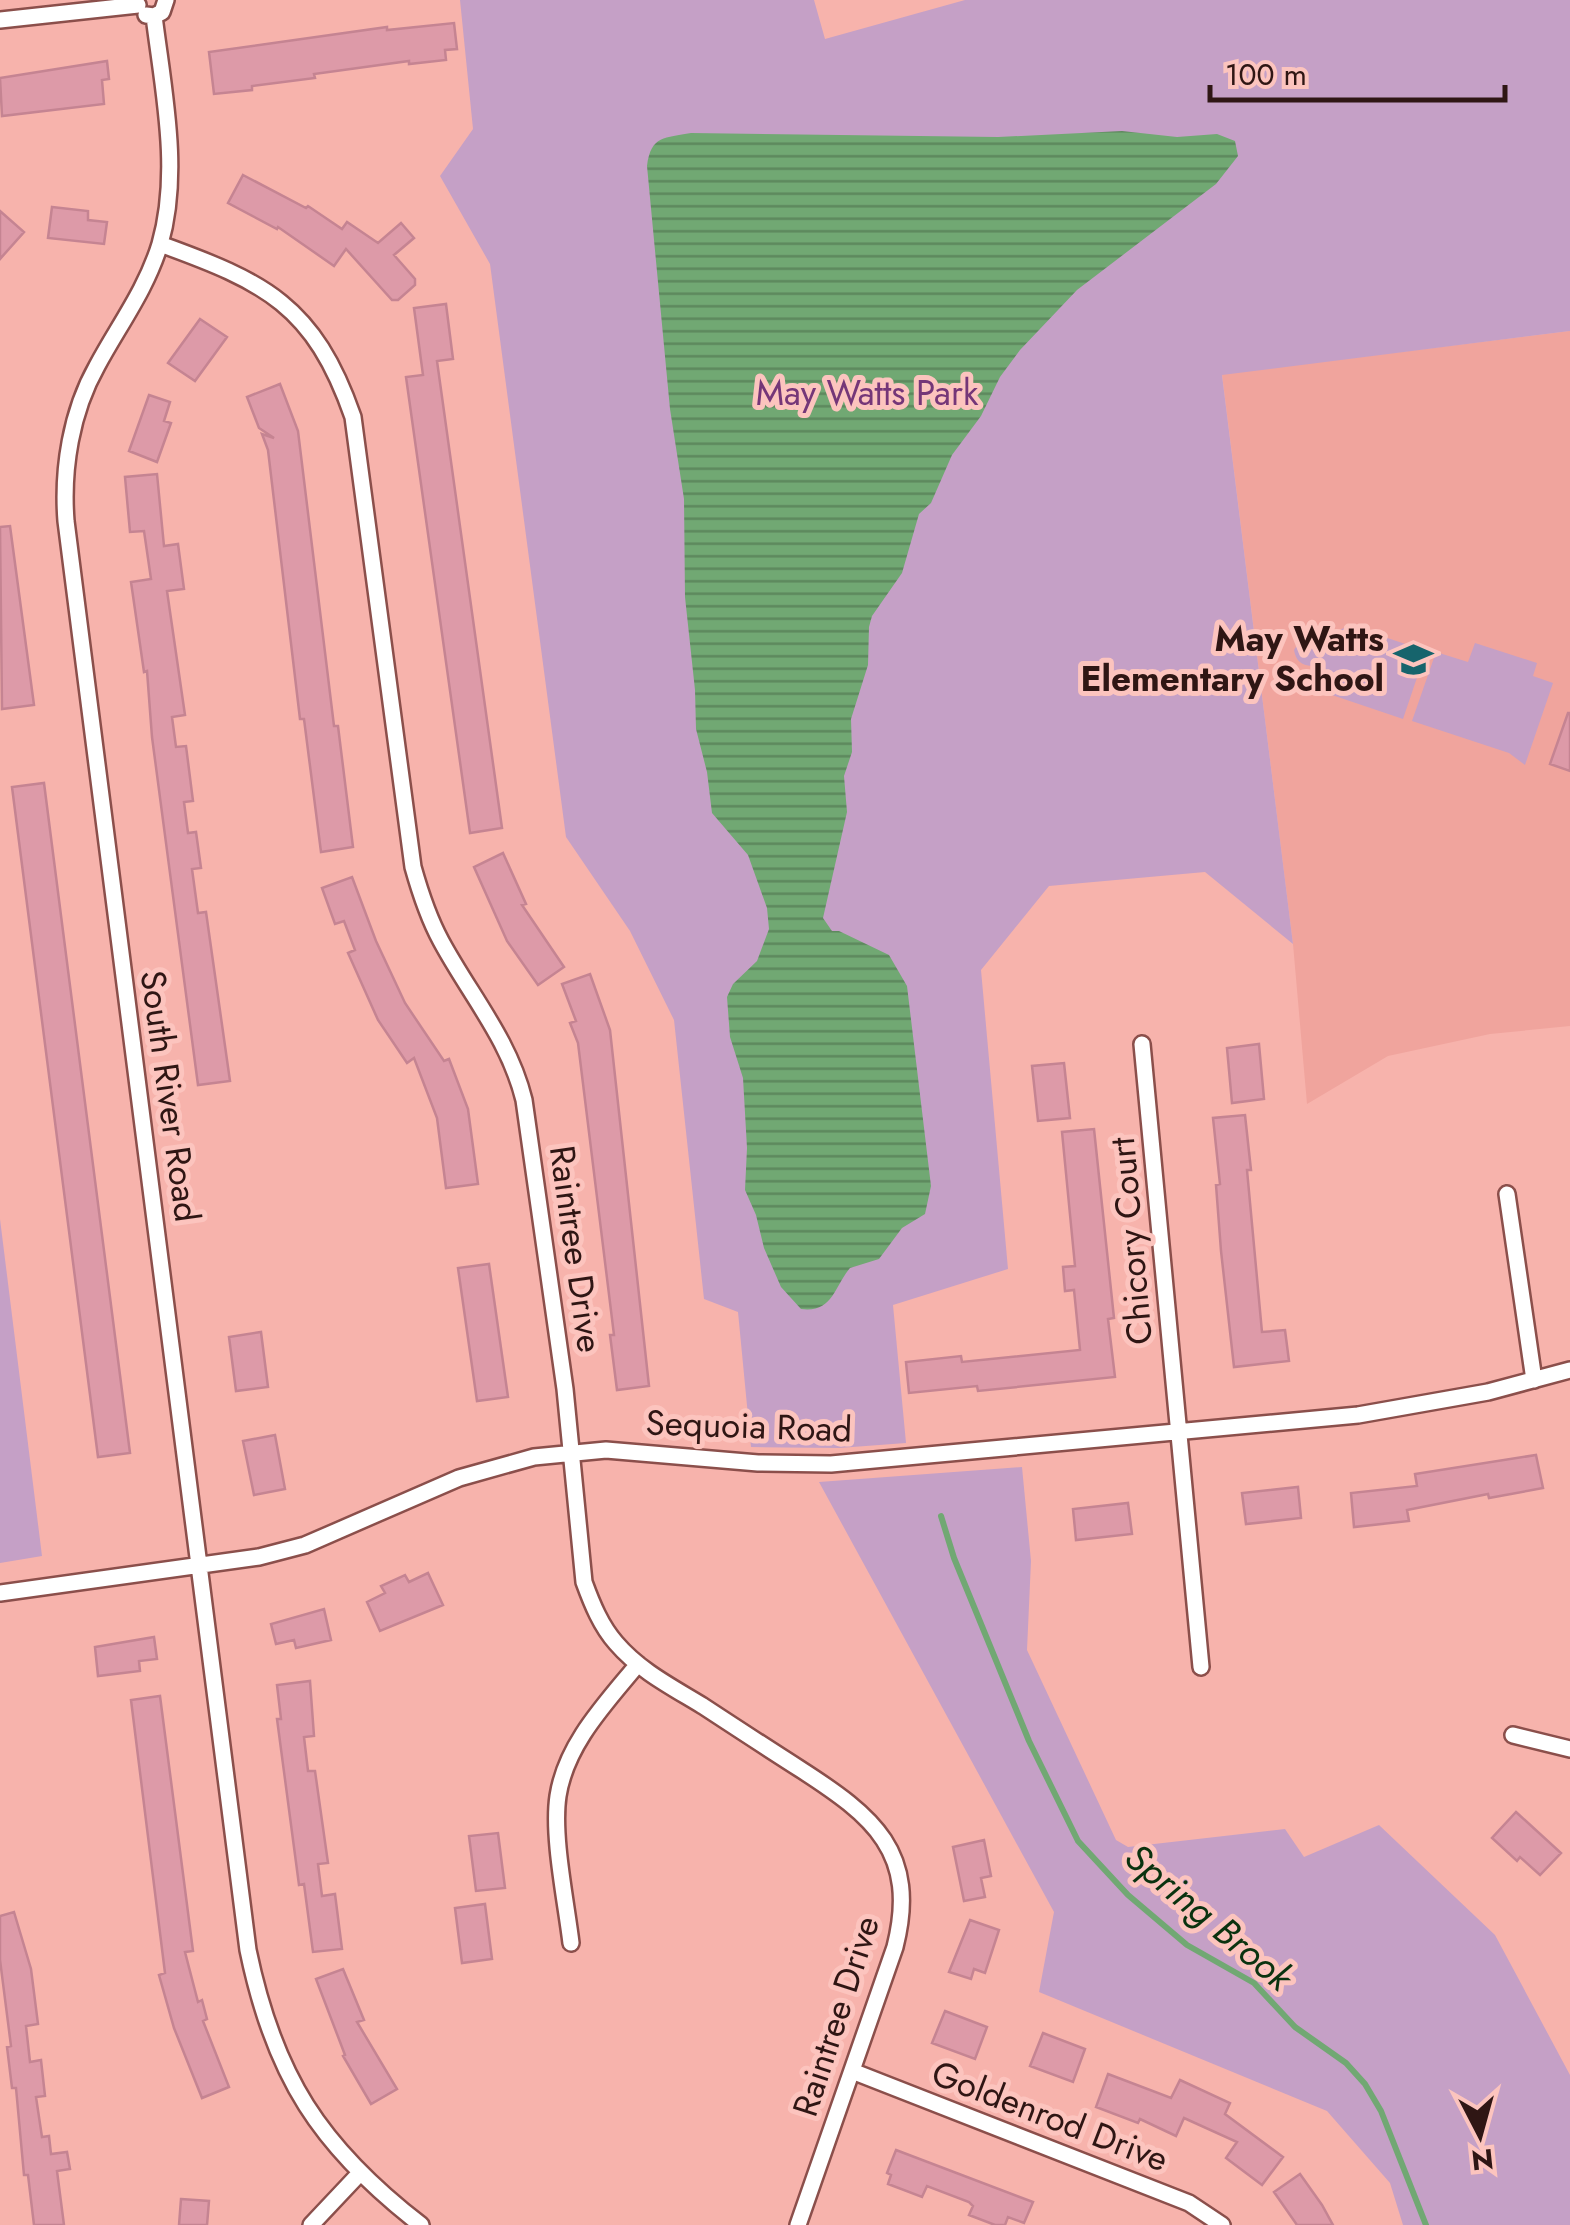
<svg xmlns="http://www.w3.org/2000/svg" width="1570" height="2225" font-family="Jost,sans-serif">
  <style>
    .built { fill: #f0a49d }
    .green { fill: #c5a0c6 }
    .water { fill: url(#water-rules) }
    .lines { fill: none; stroke-linecap: round; stroke-linejoin: round }
    .stream { stroke: #71a873; stroke-width: 6 }
    .building { fill: #dd9aa8; stroke: #c58492; stroke-width: 2.5 }
    .street-casing { stroke: #8b4f4b; stroke-width: 20 }
    .street { stroke: #fff; stroke-width: 15 }
    .labels { text-anchor: middle; stroke-width: 10; stroke-linejoin: round; paint-order: stroke }
    .park-label { font-size: 35px; fill: #753678; stroke: #fcc4be }
    .poi-label { font-size: 35px; font-weight: bold; fill: #2f1614; stroke: #fcc4be; text-anchor: end }
    .street-label { font-size: 35px; fill: #2f1614; stroke: #fcc4be }
    .water-label { font-size: 38px; font-style: italic; fill: #0a320f; stroke: #fcc4be }
  </style>
  <defs>
    <pattern id="water-rules" width="6" height="5" patternUnits="userSpaceOnUse" patternTransform="scale(2.5)"><rect width="6" height="5" fill="#71a873"/><path d="M0 2.5h6" fill="none" stroke="#5d885d"/></pattern>
  </defs>
  <rect width="100%" height="100%" fill="#f7b3ac"/>
  <path class="built" d="M1570,331V1026L1490,1034L1388,1056L1307,1104L1293,944L1222,374Z"/>
  <path class="green" d="M460,0H814L825,39L965,0H1570V331L1222,375L1293,944L1205,872L1049,886L981,970L1008,1269L893,1305L906,1443L839,1448L751,1447L738,1312L704,1299L674,1020L630,931L566,837L490,264L440,176L473,129Z
    M1349,625L1426,651L1403,719L1326,693L1312,666C1301,665 1296,661 1294,650L1302,637L1309,635L1322,640Z
    M1475,643L1537,663L1533,676L1553,683L1525,765L1509,753L1412,721L1436,652L1468,662Z
    M0,1219L42,1556L0,1563Z
    M1022,1467L1031,1561L1027,1650L1116,1840L1128,1847L1285,1829L1304,1857L1379,1825L1495,1935L1570,2075V2225H1403L1390,2183L1327,2111L1039,1992L1054,1912L819,1482Z"/>
  <path class="water" d="M1122,131L1177,137L1217,134L1235,141L1238,156L1216,184L1077,290L1020,350L1000,377L981,416L952,455L931,503L919,514L902,573L872,616L869,627L868,665L851,719L852,752L844,776L847,812L823,918L832,931H839L889,955L907,986L931,1186L925,1214L902,1228L879,1259L850,1268C834,1287 833,1313 801,1309L781,1287L764,1248L756,1215L745,1190L747,1148L743,1078L730,1037L727,997L733,984L757,961L769,929L767,908L748,855L712,813L707,772L696,729L695,690L685,597L684,499L670,409L647,166C651,135 665,138 691,133L998,137Z"/>
  <g class="lines">
    <path class="stream" d="M941,1516L954,1558L1029,1741L1078,1841L1128,1895L1187,1945L1254,1983L1295,2027L1346,2063L1365,2084L1381,2111L1426,2225"/>
  </g>
  <path class="building" d="M454,23L457,49L445,50L446,60L409,64V61L314,74L315,78L252,86V90L214,94L209,52L387,27V30Z
    M107,61L109,79L102,80L104,104L2,116L0,78Z
    M243,175L306,208L308,206L342,229L347,222L378,243L401,223L414,238L394,255L415,279V285L398,300H392L346,249L334,266L278,227L277,229L228,203Z
    M52,207L88,211V220L107,222L104,244L48,238Z
    M0,211L24,232L0,259Z
    M446,304L453,359L437,361L502,828L470,833L406,377L423,375L414,308Z
    M200,319L227,337L195,381L168,363Z
    M280,384L298,431L334,726H338L353,847L321,852L304,719H300L268,450L262,434L274,438L259,428L247,397Z
    M149,395L170,402L164,421L171,423L157,462L129,451Z
    M157,474L164,546L178,544L184,589L167,591L185,715L172,717L176,747L186,746L193,801L184,802L188,833L196,832L201,868L192,869L198,913L206,912L230,1081L198,1085L152,737L147,671L144,672L131,582L151,579L144,531L130,532L125,477Z
    M10,526L34,705L2,709L0,527Z
    M1568,713H1570V771L1550,764Z
    M44,783L130,1453L98,1457L12,787Z
    M503,853L526,904L522,905L564,967L538,985L507,941L474,867Z
    M352,877L376,941L405,1003L444,1061L449,1059L468,1109L478,1184L446,1188L437,1118L414,1058L407,1063L378,1020L348,953L355,950L344,921L335,924L322,888Z
    M590,974L610,1030L649,1386L617,1390L610,1335H614L578,1043L570,1023L576,1021L562,984Z
    M1259,1044L1264,1099L1232,1103L1227,1048Z
    M1064,1063L1070,1118L1038,1121L1032,1066Z
    M1245,1115L1251,1170H1247L1262,1332L1285,1330L1289,1361L1234,1367L1221,1251L1216,1185L1220,1184L1213,1118Z
    M1094,1129L1114,1318L1108,1319L1115,1377L978,1391L977,1386L909,1393L906,1362L961,1356L962,1362L1080,1350L1074,1290L1065,1291L1063,1267L1075,1266L1062,1132Z
    M489,1264L508,1397L477,1401L458,1268Z
    M261,1332L268,1387L236,1391L229,1337Z
    M275,1435L285,1489L254,1495L243,1441Z
    M1536,1455L1543,1488L1489,1498L1488,1494L1407,1510L1409,1521L1354,1527L1351,1493L1417,1486L1415,1474Z
    M1298,1487L1301,1518L1246,1524L1242,1493Z
    M1128,1503L1132,1534L1076,1540L1073,1509Z
    M428,1573L443,1605L380,1631L367,1602L385,1593L381,1586L405,1575L409,1582Z
    M324,1609L331,1640L296,1648L294,1640L276,1644L271,1624Z
    M154,1637L157,1659L139,1661L140,1671L98,1676L95,1647Z
    M310,1681L314,1736L304,1737L308,1771H315L328,1863L318,1864L322,1896L335,1894L342,1949L313,1952L304,1884L299,1885L277,1719H281L277,1685Z
    M160,1696L193,1951L185,1952L198,2002L202,2000L207,2019L203,2021L229,2087L202,2098L174,2028L159,1975L165,1973L131,1700Z
    M1516,1812L1561,1853L1540,1875L1520,1857L1517,1861L1492,1838Z
    M498,1833L505,1888L476,1891L469,1836Z
    M984,1840L991,1876L981,1878L985,1897L964,1901L953,1847Z
    M485,1904L492,1959L462,1963L455,1908Z
    M14,1912L31,1969L38,2024L26,2026L30,2062L41,2060L45,2096L36,2097L42,2137L49,2136L51,2154L67,2152L70,2169L57,2171L64,2225H34L28,2175H24L16,2088H12L7,2047L11,2046L0,1960V1916Z
    M970,1920L999,1930L985,1973L974,1969L971,1979L949,1972Z
    M343,1969L364,2020L357,2022L397,2089L371,2104L343,2056L345,2055L316,1979Z
    M945,2011L987,2027L975,2059L932,2043Z
    M1043,2033L1085,2049L1073,2082L1030,2066Z
    M1108,2074L1171,2098L1180,2080L1230,2103L1225,2114L1283,2157L1262,2185L1226,2158L1237,2142L1184,2118L1176,2136L1140,2119L1138,2123L1096,2107Z
    M896,2150L1033,2202L1024,2223L1008,2217L1005,2225H995L969,2215L973,2206L969,2202L927,2186L922,2197L888,2184L891,2175L887,2173Z
    M1300,2174L1322,2205L1333,2225H1297L1274,2192Z
    M181,2199L209,2201L207,2225H179Z"/>
  <g class="lines">
    <defs>
      <path id="street" d="M146,15L154,16L162,12L166,0
        M154,16C163,89 181,172 160,244C146,290 119,325 97,366C71,412 62,469 66,521L248,1950C274,2076 320,2147 421,2225
        M0,20L138,5
        M160,244C265,282 314,305 353,417L413,867C420,892 428,917 441,941C470,995 509,1039 524,1100L565,1389L584,1582C592,1604 601,1626 616,1643C640,1671 672,1687 703,1706C735,1727 767,1748 800,1769C873,1816 919,1852 895,1947L798,2225
        M1142,1044L1201,1667
        M1507,1194L1534,1380
        M0,1593L259,1557L305,1545L459,1478L534,1457L606,1450L758,1463L831,1464L1358,1415L1488,1392L1570,1370
        M1513,1735L1570,1749
        M571,1943C566,1901 552,1836 558,1796C566,1744 606,1703 638,1664
        M852,2071L1189,2203L1222,2225
        M311,2225L360,2173"/>
    </defs>
    <use href="#street" class="street-casing"/>
    <use href="#street" class="street"/>
  </g>
  <defs>
    <symbol id="school-bare" viewBox="-9 -9 18 18"><path d="M0-5L7-2L0 1L-7-2ZM-4 1L0 2.5L4 1V4Q0 6-4 4Z" fill="#16646c" stroke="#fcc4be" stroke-width="2.5" paint-order="stroke"/></symbol>
  </defs>
  <g fill-rule="evenodd">
    <use href="#school-bare" x="1386" y="632" width="55" height="55"/>
  </g>
  <g class="labels">
    <g class="park-label">
      <text x="867" y="405">May Watts Park</text>
    </g>
    <g class="poi-label">
      <text x="1384" y="651">May Watts<tspan x="1384" dy="40">Elementary School</tspan></text>
    </g>
    <g class="street-label">
      <text transform="translate(170 1096) rotate(82)" y="12">South River Road</text>
      <text transform="translate(1131 1241) rotate(-95)" y="12">Chicory Court</text>
      <text transform="translate(576 1249) rotate(82)" y="12">Raintree Drive</text>
      <text transform="translate(749 1426) rotate(2)" y="12">Sequoia Road</text>
      <text transform="translate(836 2016) rotate(-72)" y="12">Raintree Drive</text>
      <text transform="translate(1050 2116) rotate(21)" y="12">Goldenrod Drive</text>
    </g>
    <g class="water-label">
      <text transform="translate(1209 1917) rotate(40)" y="13">Spring Brook</text>
    </g>
  </g>
  <g transform="translate(1480 2135) rotate(174)" stroke="#fcc4be" stroke-width="8" paint-order="stroke">
  <path d="M0-8L18 38L0 25L-18 38Z" fill="#2f1614"/>
  <text y="-15" font-size="28" font-weight="bold" text-anchor="middle" fill="#2f1614">N</text>
  </g>
  <path d="M1210 85v15h295v-15" fill="none" stroke="#2f1614" stroke-width="5"/>
  <text x="1225" y="85" font-size="30" fill="#2f1614" stroke="#fcc4be" stroke-width="8" paint-order="stroke">100 m</text>
</svg>
